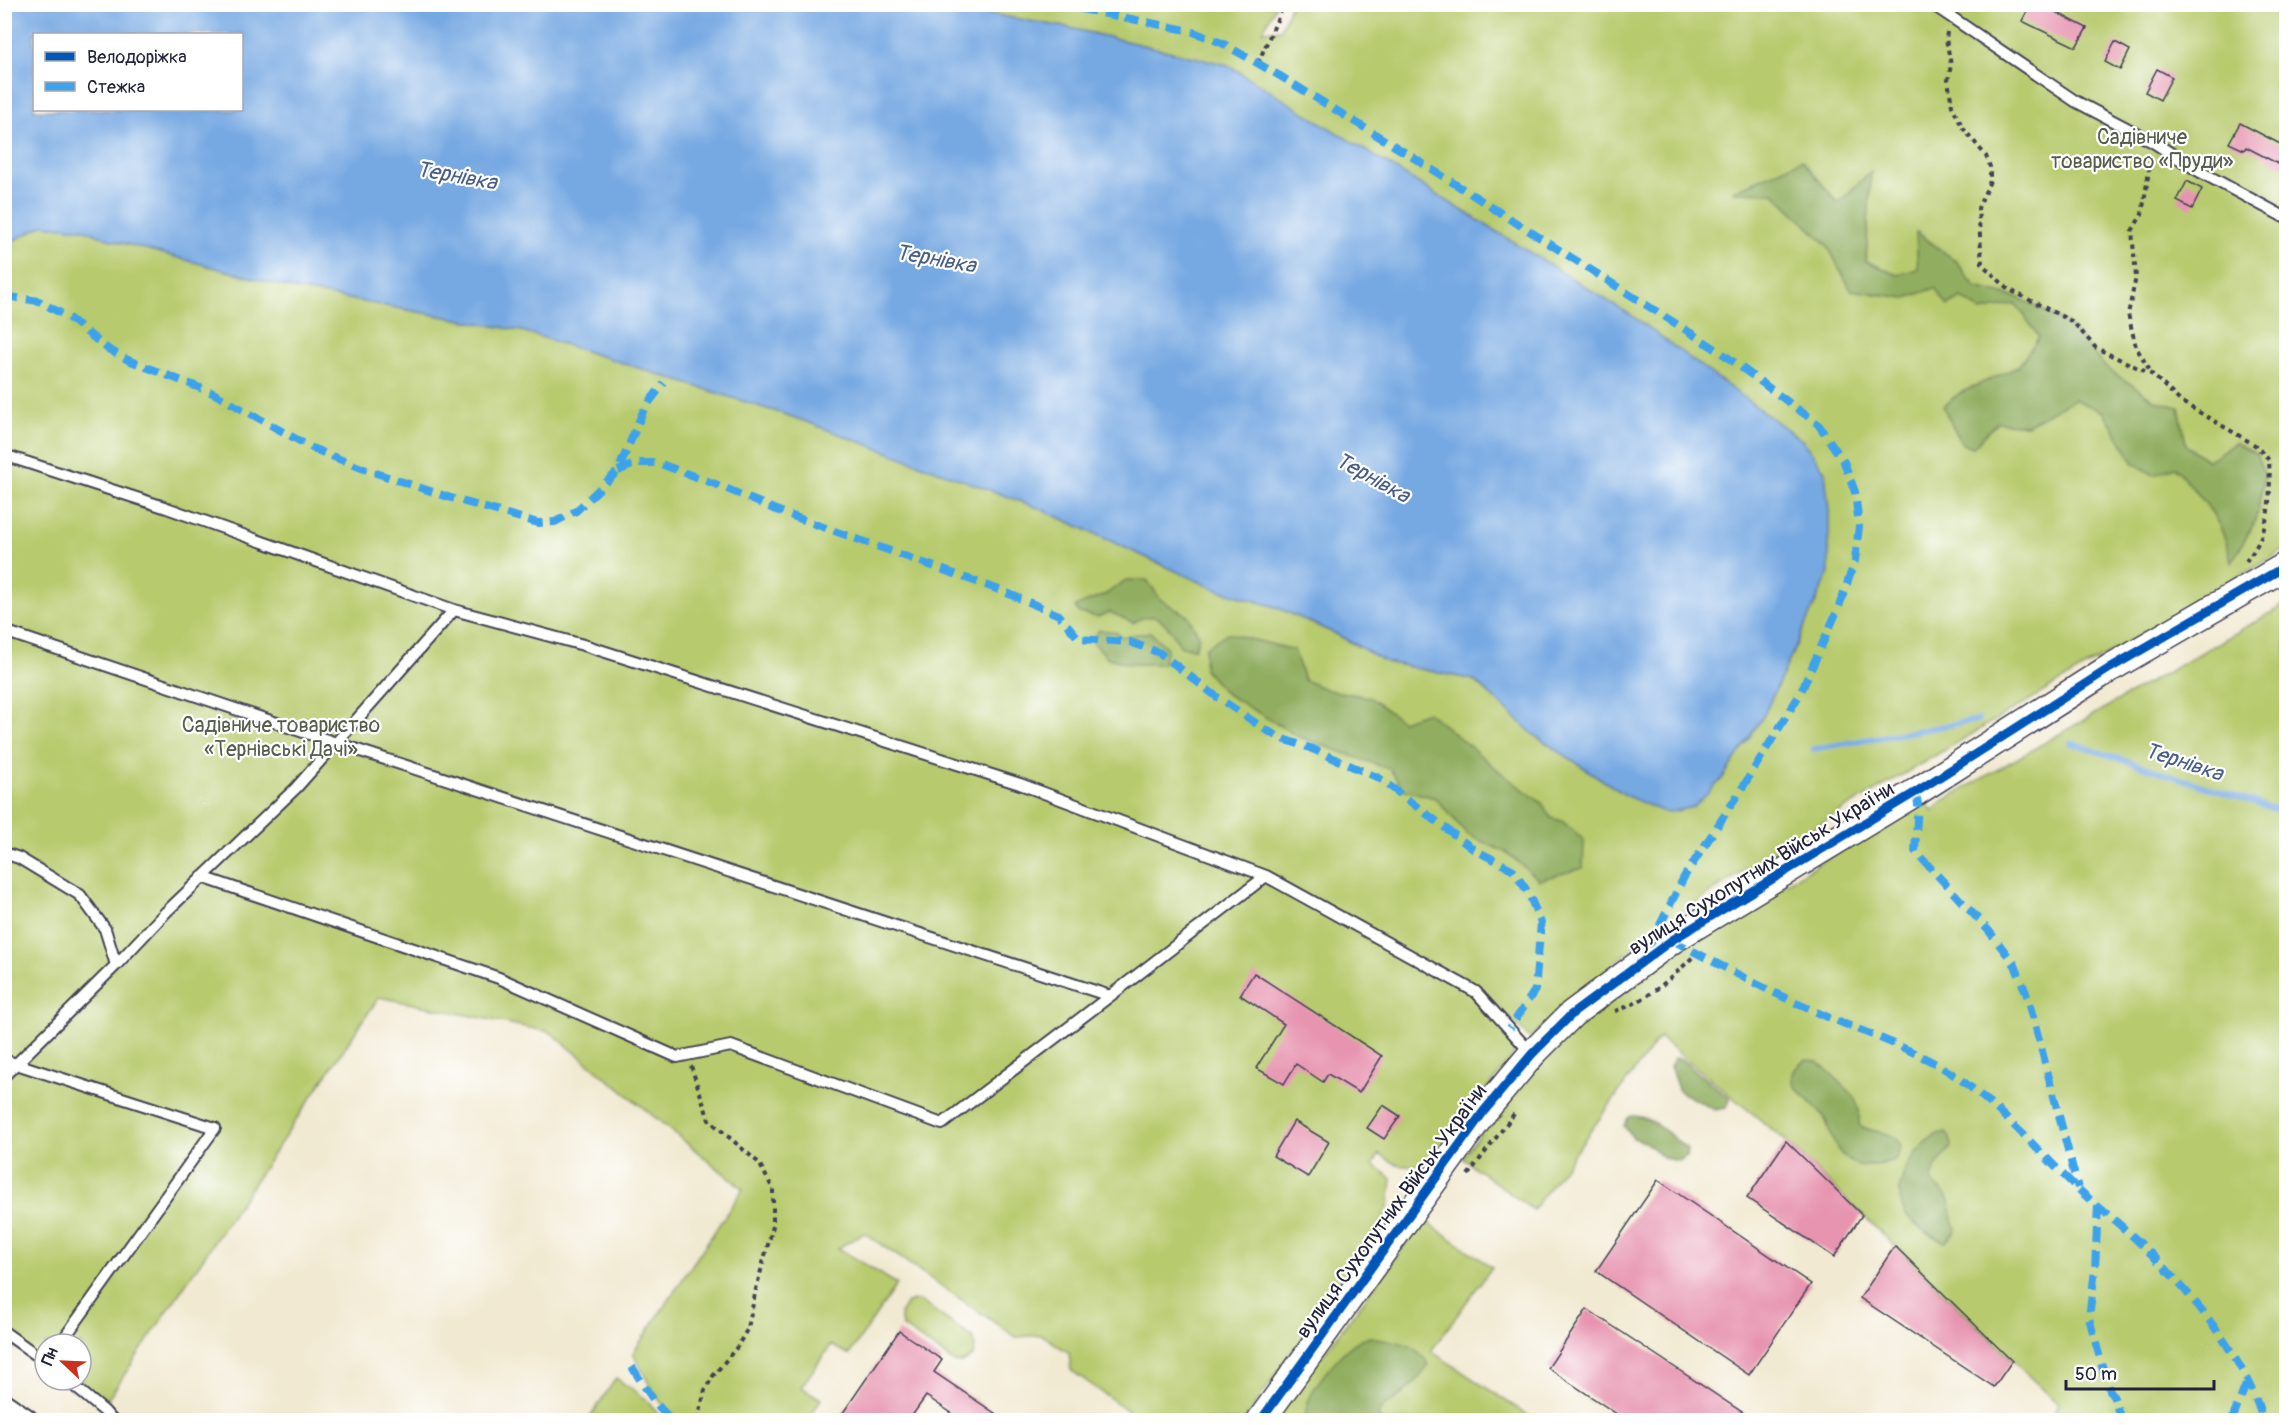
<svg xmlns="http://www.w3.org/2000/svg" width="2291" height="1425" font-family="Pangolin,sans-serif">
  <style>
    .green { fill: #b7ca6d; stroke: #6c7654; stroke-width: 1.5; fill-rule: evenodd }
    .forest { fill: #91ae60; stroke: #5a684e; stroke-width: 1.5 }
    .water { fill: #76a8e2; stroke: #4c658e; stroke-width: 1.5; fill-rule: evenodd }
    .lines { fill: none; stroke-linecap: round; stroke-linejoin: round }
    .stream { stroke: #76a8e2; stroke-width: 6 }
    .building { fill: #e794b0 }
    .service-casing { stroke: #414052; stroke-width: 14 }
    .minor-casing { stroke: #414052; stroke-width: 26 }
    .tertiary-casing { stroke: #414052; stroke-width: 30 }
    .path { stroke: #414052; stroke-width: 4; stroke-dasharray: 4.5 4.5; stroke-linecap: butt }
    .service { stroke: #fff; stroke-width: 10 }
    .minor { stroke: #fff; stroke-width: 22 }
    .tertiary { stroke: #fff; stroke-width: 27 }
    .quiet { stroke: #3ea2ec; stroke-width: 8; stroke-dasharray: 15 8; stroke-linecap: butt }
    .cycleway-casing { stroke: #fff; stroke-width: 13 }
    .cycleway { stroke: #0057b8; stroke-width: 9 }
    .labels { text-anchor: middle; stroke-width: 4.5; stroke-linejoin: round; paint-order: stroke }
    .park-label { font-size: 21px; fill: #565d4c; stroke: #fff }
    .street-label { font-size: 21px; fill: #22223b; stroke: #fff }
    .water-label { font-size: 22px; font-style: italic; fill: #485e86; stroke: #fff }
  </style>
  <rect width="100%" height="100%" fill="#fff"/>
  <filter id="ink" filterUnits="userSpaceOnUse"><feTurbulence type="fractalNoise" baseFrequency=".0167" numOctaves="2"/><feDisplacementMap in="SourceGraphic" scale="12" xChannelSelector="R" yChannelSelector="G"/><feConvolveMatrix kernelMatrix="1 2 1 2 8 2 1 2 1" color-interpolation-filters="sRGB"/></filter>
  <filter id="wash" filterUnits="userSpaceOnUse"><feTurbulence type="fractalNoise" baseFrequency=".008" numOctaves="4" result="noise"/><feDisplacementMap in="SourceGraphic" scale="24" xChannelSelector="R" yChannelSelector="G"/><feGaussianBlur stdDeviation="1.35" result="paint"/><feColorMatrix in="noise" values="0 0 0 0 0 0 0 0 0 0 0 0 0 0 0 0 0 1.4 0 .05"/><feComposite in="paint" operator="in"/></filter>
  <g filter="url(#wash)">
    <rect width="100%" height="100%" fill="#f1e9d1"/>
    <path class="green" d="M1291,4L2286,5V549C2164,621 2041,693 1919,765C1783,845 1642,926 1530,1038L1481,991L1516,1043L1517,1050L1432,1162C1408,1169 1399,1168 1379,1154L1373,1164L1392,1179L1389,1204L1378,1233L1244,1420H1141L1071,1370L1069,1353L1042,1335L1016,1337L864,1233L838,1248L897,1284L849,1355L831,1345L801,1387L821,1399L808,1420H679C657,1405 645,1376 633,1353L743,1189L550,1032L379,997L106,1402L69,1380H81V1344H45V1365L5,1341V245L43,225L83,229L294,289L522,331L793,417L1041,509L1215,589L1276,607L1336,634L1386,662L1474,680L1534,735L1627,796L1722,779L1764,715L1829,573L1803,441L1631,315L1228,65L1070,28L939,5H1276L1263,31L1281,29ZM1802,160L1838,204L1870,172L1866,261L1897,275L1918,269L1917,232L1957,262L1975,287L2019,298L2067,323L2105,367L2156,401L2179,407L2186,445L2208,461L2235,443L2231,562C2225,520 2201,498 2175,466L2154,475L2134,463L2104,412L2075,399L2049,411L2027,425L1998,422L1973,447L1960,393L2018,367L2039,337L2016,303L1981,311L1962,298L1935,288L1906,298L1852,290L1827,245L1774,193L1733,191Z
      M2286,604V1420H2050L2058,1404L1786,1141L1659,1037L1533,1210L1462,1158L1536,1059L1662,960L1924,799L1933,812L1941,802Z
      M1424,1220L1492,1267L1431,1351L1535,1420H1274Z
      M914,1301H920L973,1338L975,1344L973,1356L962,1363H955L902,1326L900,1314L907,1303Z
      M616,1378L646,1399L664,1420H588Z"/>
    <path class="forest" d="M1802,160L1838,203L1871,171L1866,261L1897,275L1918,269L1916,232L1957,262L1975,287L2019,298L2067,323L2105,367L2156,401L2179,407L2186,445L2207,461L2235,443L2256,454L2265,476L2255,522L2231,563C2225,520 2202,499 2175,467L2154,475L2134,463L2104,412L2074,399L2027,425L1997,422L1973,447L1962,444L1943,407L1960,393L2018,367L2039,337L2016,304L1981,311L1962,298L1948,306L1935,288L1906,298L1851,290L1827,245L1774,193L1732,192Z
      M1126,580H1147L1161,600L1188,616L1199,636L1195,648L1181,647C1169,627 1159,605 1133,623L1110,612L1098,617L1079,613L1075,607L1106,594Z
      M1099,630L1116,632L1121,637L1150,632L1167,648L1163,664H1130L1108,658L1091,640Z
      M1227,633L1294,650L1304,680L1328,690L1369,697L1402,721L1428,712L1509,779L1542,803L1551,818L1562,821L1584,840L1583,868L1539,880L1507,853L1468,835L1435,798L1402,789L1391,770L1297,736L1225,693L1204,669L1205,648Z
      M1675,1058L1681,1059L1728,1097L1730,1101L1726,1108L1715,1110L1682,1093L1678,1089L1670,1066Z
      M1806,1060L1817,1061L1824,1067L1854,1096L1859,1111V1125C1876,1136 1892,1127 1901,1147L1896,1159C1863,1173 1843,1167 1830,1134C1828,1128 1827,1122 1824,1117C1814,1100 1771,1081 1806,1060Z
      M1631,1116C1653,1115 1671,1137 1687,1149L1686,1156L1679,1161L1664,1158L1645,1142L1633,1138L1624,1126L1628,1118Z
      M1938,1133H1946L1950,1138L1951,1147L1935,1168L1932,1180C1935,1187 1941,1189 1945,1194C1953,1204 1950,1217 1956,1227L1955,1232L1945,1242C1933,1236 1915,1227 1907,1216C1887,1187 1913,1148 1938,1133Z
      M1369,1337C1391,1340 1419,1342 1428,1365C1421,1378 1406,1392 1394,1400C1387,1405 1380,1406 1378,1416L1381,1420H1305C1306,1414 1306,1408 1308,1402C1315,1383 1349,1339 1369,1337Z"/>
    <path class="water" d="M4,5H939L1070,28L1228,65L1631,315L1803,441L1825,471L1829,510V573L1764,715L1722,779L1694,807L1666,813L1627,796L1534,735L1474,680L1386,662L1336,634L1276,607L1215,589L1041,509L793,417L522,331L294,289L108,239L83,229L43,225L5,245ZM34,34H242V110H34Z"/>
    <g class="lines">
      <path class="stream" d="M2071,743L2286,813
        M1813,749L1978,720"/>
    </g>
    <g id="blocks">
      <path class="building" d="M2031,4H2040L2087,28L2076,47L2022,21Z
        M2115,42L2130,50L2120,70L2105,62Z
        M2157,69L2172,77L2160,100L2145,92Z
        M2240,123L2286,147V168L2246,147L2244,150L2229,143Z
        M2187,181L2202,189L2192,209L2177,201Z
        M1254,973L1382,1056L1359,1093L1328,1074L1323,1082L1296,1064L1284,1084L1256,1068L1284,1024L1240,995Z
        M1383,1105L1400,1116L1384,1139L1367,1128Z
        M1294,1121L1329,1142L1308,1177L1273,1156Z
        M1786,1141L1862,1215L1834,1257L1747,1198Z
        M1658,1180L1811,1284L1749,1375L1596,1271Z
        M1895,1246L2012,1361L1994,1387L1860,1298Z
        M1587,1309L1754,1420H1626L1548,1368Z
        M899,1331L942,1360L934,1372L1005,1420H962L926,1396L909,1420H838Z"/>
    </g>
  </g>
  <g filter="url(#ink)">
    <use href="#blocks" fill-opacity="0" stroke="#414052" stroke-width="1.5"/>
    <g class="lines">
      <defs>
        <path id="service" d="M1932,4L2075,101L2153,142L2197,170L2286,218
          M4,455L164,507L454,610L587,646L1020,784L1266,876L1476,992L1531,1053
          M4,631L336,743L1110,996L1266,876
          M4,853L19,858L80,895L105,929L116,965
          M202,877L499,978L677,1057L731,1046L942,1124L1110,996
          M4,1060L215,1128L60,1344
          M4,1076L116,965L166,912L296,788L454,610
          M4,1332L45,1361
          M67,1380L104,1411L112,1420"/>
        <path id="minor" d="M4,1405L26,1420"/>
        <path id="tertiary" d="M1261,1420L1484,1111L1532,1054L1572,1014L1672,940L1916,792L2110,668L2286,566"/>
      </defs>
      <use href="#service" class="service-casing"/>
      <use href="#minor" class="minor-casing"/>
      <use href="#tertiary" class="tertiary-casing"/>
      <path class="path" d="M1947,32L1946,39L1951,65L1948,80L1952,106L1963,128L1986,156L1990,167V181L1978,208L1982,264L2008,289L2073,322L2096,348L2153,375L2180,401L2255,445L2269,460C2271,496 2271,532 2246,561
        M1258,63L1284,4
        M2151,158L2142,214L2132,231L2136,277L2128,314L2136,347L2152,374
        M1615,1011C1647,1002 1673,976 1696,954
        M691,1066L709,1120L759,1163L773,1189V1226L756,1289L748,1328L737,1347L713,1376L705,1390L698,1420
        M1468,1175L1514,1114"/>
      <use href="#service" class="service"/>
      <use href="#minor" class="minor"/>
      <use href="#tertiary" class="tertiary"/>
      <path class="quiet" d="M1057,4L1191,31L1222,43L1280,76L1406,153L1719,351L1818,424L1844,462L1855,492L1859,526L1855,561L1838,609L1800,694L1741,790L1684,877L1644,957
        M4,296L39,301L66,316L108,349L128,360L213,393L314,449L364,469L451,498L538,523L555,522L576,511L618,471L644,409L664,383
        M618,471L637,463H658L718,485L776,510L1002,591L1059,615L1079,639L1130,642L1160,653L1217,697L1266,730L1283,739L1310,748L1379,778L1473,849L1512,869L1528,892L1541,923L1535,990L1510,1028
        M1916,792L1918,804L1915,851L1989,931L2015,965L2028,998L2078,1188
        M1672,940C1722,966 1771,993 1823,1015C1865,1033 1912,1048 1951,1073C1997,1104 2035,1148 2075,1186C2096,1206 2119,1223 2140,1243C2189,1290 2244,1355 2263,1420
        M2098,1205L2095,1270L2089,1318L2107,1384L2114,1398L2121,1420
        M632,1367C644,1385 656,1408 673,1420
        M2232,1420L2247,1382"/>
      <defs>
        <path id="cycleway" d="M1261,1420L1484,1111L1532,1054L1572,1014L1672,940L1916,792L2110,668L2286,566"/>
      </defs>
      <use href="#cycleway" class="cycleway-casing"/>
      <use href="#cycleway" class="cycleway"/>
    </g>
  </g>
  <g class="labels">
    <g class="park-label">
      <text x="2142" y="144">Садівниче<tspan x="2142" dy="24">товариство «Пруди»</tspan></text>
      <text x="281" y="732">Садівниче товариство<tspan x="281" dy="24">«Тернівські Дачі»</tspan></text>
    </g>
    <g class="street-label">
      <text transform="translate(1761 868) rotate(-32)" y="7">вулиця Сухопутних Військ України</text>
      <text transform="translate(1391 1211) rotate(-54)" y="7">вулиця Сухопутних Військ України</text>
    </g>
    <g class="water-label">
      <text transform="translate(457 175) rotate(10)" y="8">Тернівка</text>
      <text transform="translate(936 258) rotate(10)" y="8">Тернівка</text>
      <text transform="translate(1373 477) rotate(29)" y="8">Тернівка</text>
      <text transform="translate(2184 761) rotate(18)" y="8">Тернівка</text>
    </g>
  </g>
  <rect width="2291" height="1425" fill="none" stroke="#fff" stroke-width="24"/>
  <rect x="33" y="33" width="210" height="78" fill="#ffffff" stroke="#a7a7b1" stroke-width="1.5"/>
  <rect x="45" y="52" width="30" height="9" fill="#0057b8" stroke="#a7a7b1" stroke-width="1.5"/>
  <text x="87" y="63" font-size="18" fill="#22223b">Велодоріжка</text>
  <rect x="45" y="82" width="30" height="9" fill="#3ea2ec" stroke="#a7a7b1" stroke-width="1.5"/>
  <text x="87" y="93" font-size="18" fill="#22223b">Стежка</text>
  <g transform="translate(63 1362) rotate(293)"><circle r="28" fill="#ffffff" stroke="#a7a7b1" stroke-width="1.5"/>
  <path d="M0-4.5L10 22L0 15L-10 22Z" fill="#c8321e"/>
  <text y="-9" font-size="16" font-weight="bold" text-anchor="middle" fill="#22223b">Пн</text>
  </g>
  <path d="M2066 1380v9h148v-9" fill="none" stroke="#22223b" stroke-width="3"/>
  <text x="2075" y="1380" font-size="18" fill="#22223b" stroke="#ffffff" stroke-width="4.5" paint-order="stroke">50 m</text>
</svg>
